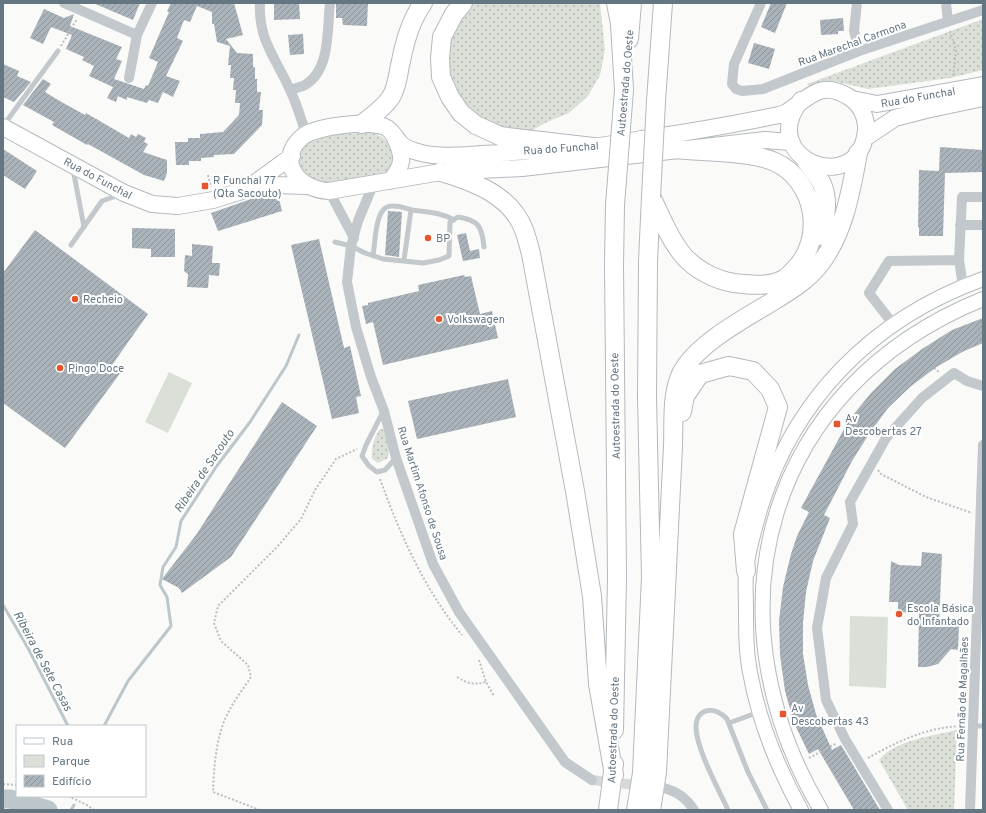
<svg xmlns="http://www.w3.org/2000/svg" width="986" height="813" font-family="Overpass,sans-serif">
  <style>
    .green { fill: url(#green-dots) }
    .pitch { fill: #dadfd7 }
    .lines { fill: none; stroke-linecap: round; stroke-linejoin: round }
    .stream { stroke: #bbc7cb; stroke-width: 3 }
    .river { stroke: #bbc7cb; stroke-width: 19 }
    .building { fill: url(#building-hatch) }
    .minor-tunnel { stroke: #d5d9db; stroke-width: 10; stroke-dasharray: 10 5; stroke-linecap: butt }
    .secondary-casing { stroke: #b3babf; stroke-width: 16 }
    .primary-casing { stroke: #b5babe; stroke-width: 18 }
    .motorway-casing { stroke: #b4b9bd; stroke-width: 20 }
    .path { stroke: #bbbfc2; stroke-width: 2; stroke-dasharray: 2 2; stroke-linecap: butt }
    .service { stroke: #c3c8cc; stroke-width: 5 }
    .minor { stroke: #c3c8cc; stroke-width: 10 }
    .secondary { stroke: #fff; stroke-width: 14 }
    .primary { stroke: #fff; stroke-width: 16 }
    .motorway { stroke: #fff; stroke-width: 18 }
    .motorway-bridge-casing { stroke: #b4b9bd; stroke-width: 20; stroke-linecap: butt }
    .motorway-bridge { stroke: #fff; stroke-width: 18 }
    .poi-dot { fill: #e4572e; stroke: #fff; stroke-width: 1.5 }
    .labels { text-anchor: middle; stroke-width: 4; stroke-linejoin: round; paint-order: stroke }
    .street-label { font-size: 11px; fill: #657683; stroke: #fff }
    .poi-label { font-size: 11px; fill: #657683; stroke: #fff; text-anchor: start }
    .water-label { font-size: 12px; font-style: italic; fill: #60757c; stroke: #fff }
  </style>
  <defs>
    <pattern id="green-dots" width="8" height="8" patternUnits="userSpaceOnUse"><rect width="8" height="8" fill="#dadfd7"/><path d="M2 2h.1M6 6h.1" fill="none" stroke="#b4b9b4" stroke-width="1.8" stroke-linecap="round"/></pattern>
    <pattern id="building-hatch" width="6" height="6" patternUnits="userSpaceOnUse"><rect width="6" height="6" fill="#aab3b9"/><path d="M-1 1l2-2M0 6l6-6M5 7l2-2" fill="none" stroke="#8e969c"/></pattern>
  </defs>
  <rect width="100%" height="100%" fill="#fafaf8"/>
  <path class="green" d="M463,3H600L605,50L600,75L588,96L569,113L547,122L520,137L492,132L448,93V27Z
    M983,19V70L950,78L868,89L833,81L810,87L807,84Z
    M373,133C397,140 404,170 377,179C370,181 327,184 319,183C313,182 304,173 299,169C298,164 297,155 299,151C307,131 355,134 373,133Z
    M380,429H383C388,438 390,448 388,458L378,463L372,459C371,448 374,437 380,429Z
    M957,730L954,810H908L879,760C895,740 933,736 957,730Z"/>
  <path class="pitch" d="M169,372L192,383L168,433L145,422Z
    M850,616L888,617L886,688L849,686Z"/>
  <g class="lines">
    <path class="stream" d="M3,605L28,648L68,726
      M104,726L128,681L171,626L167,597L160,585L163,567L176,547L181,521L216,467L250,422L286,366L299,335
      M71,810L74,805"/>
    <path class="river" d="M3,799H10L48,810"/>
  </g>
  <path class="building" d="M93,3H140L133,20Z
    M171,3H234L243,35L226,39L237,53L253,54V67H255V79H257V92H261L259,110H263L262,125L234,154L214,155V157L201,158V161H189V165H176L175,142H188V138H200V134L223,132L239,115L240,103H235L236,90H233L234,78H230L231,65H228L230,46L217,42L214,24H212V12L197,6L190,22L184,20L177,38L183,41L166,76L180,81L173,97L163,92L158,103L149,100L147,103L127,97V100L118,96L116,102L107,98L113,87L89,76L94,66L82,60L84,57L66,49L72,35L51,27L43,44L30,38L44,9L64,18L74,14L70,26L122,47L116,59L122,61L114,79L144,89L146,85L148,86L158,62L149,58L169,12L167,11Z
    M274,3H299L300,19L274,20Z
    M336,3H368L367,26L343,25L342,18H336Z
    M771,3H787L775,33L761,27Z
    M843,18L844,31H838V34L821,35L820,20Z
    M303,34L304,54L290,55L288,35Z
    M754,43L775,49L769,69L748,63Z
    M3,64L19,71L17,76L31,82L14,102L3,97Z
    M43,79L51,84L45,92L58,100L85,115L86,113L129,138L131,134L136,137L138,134L146,138L144,142L148,144L143,152L167,160V173L164,181L144,175L88,144L87,145L52,125L54,122L23,105Z
    M940,147L983,150V172L945,173L943,236H919V227H918L919,170L939,171Z
    M3,149L37,171L25,189L3,175Z
    M278,195L282,211L218,231L211,213L251,199Z
    M388,211L402,212L399,257L385,255Z
    M132,228L175,229V257H151V249L132,248Z
    M35,230L148,314L112,365L121,372L65,448L3,403V273Z
    M466,233L470,251L479,249L480,258L463,261L457,235Z
    M319,239L344,348L350,346L361,396L356,397L359,413L332,419L291,245Z
    M192,244L213,246L212,263H220L219,276L209,275L208,288L187,287L188,274L184,271L185,255L192,256Z
    M464,275L465,277L471,276L480,314L492,311L498,338L383,365L373,322L366,324L362,306L368,305V303L419,291L418,285Z
    M983,318V343L962,352L935,368L910,387L888,408L869,434L852,461L824,515L830,518L813,561L806,592L803,623V654L808,685L816,714L832,750L841,745L880,810H854L818,749L809,754L794,723L785,691L780,655L779,621L783,587L791,554L797,536L809,512L801,508L849,420L871,393L895,369L922,349L952,330Z
    M508,379L516,417L417,439L408,401Z
    M282,402L317,426L231,557L182,593L179,588L162,579L196,535Z
    M922,552L942,554L939,625H959L958,650L951,649L938,664L927,667H918L919,613L898,612V602H889L891,561L899,565L921,566Z"/>
  <g class="lines">
    <path class="minor-tunnel" d="M592,780L645,786"/>
    <defs>
      <path id="secondary" d="M801,810C778,768 760,725 751,677C746,655 746,631 746,609C746,596 745,583 746,570C748,551 754,532 759,513C792,400 872,319 983,279
        M821,810C704,613 765,387 983,299"/>
      <path id="primary" d="M852,99L877,104L983,85
        M3,127L124,193L152,204L178,206L213,200L245,190L275,185L307,186
        M865,138L895,118L926,110L983,98
        M791,142L765,140L522,168L441,172L329,191C299,190 275,161 302,137C315,126 372,119 387,128C393,132 396,139 401,144C407,150 423,154 432,155C458,158 487,153 513,152C539,150 565,149 591,147C608,145 625,142 642,139C683,133 724,126 764,118C771,116 781,116 787,112C809,98 820,79 849,97C860,104 867,117 866,130C860,199 754,160 801,100
        M390,181C404,165 404,157 395,138
        M248,188L292,156"/>
      <path id="motorway" d="M463,3L454,14L442,37L440,58L441,77L450,97L461,113L476,125L500,136L593,147
        M616,3L620,24L624,90
        M629,39L632,3
        M656,101L663,3
        M362,124C372,116 384,108 391,97C398,86 398,72 401,61C405,40 411,20 423,3
        M806,161C811,168 818,176 822,184C829,199 826,222 819,236
        M441,172C474,182 511,195 524,230C527,238 529,246 531,254L575,491L592,596L598,684L614,775
        M652,198C661,217 669,238 682,254C694,269 715,280 734,283C750,285 770,287 784,279C788,277 791,273 793,271C826,240 816,181 775,162C751,151 703,152 676,149
        M682,412L685,396L700,374L729,366L753,371L770,389L778,407L743,534L746,571
        M614,730L617,577L614,265L615,205
        M608,810L614,764
        M636,810L642,773L651,577L647,397L648,261L651,197
        M651,810L657,772L673,446C674,423 671,396 681,374C694,346 743,319 770,303C788,292 807,281 820,264C844,233 851,191 858,153"/>
    </defs>
    <use href="#secondary" class="secondary-casing"/>
    <use href="#primary" class="primary-casing"/>
    <use href="#motorway" class="motorway-casing"/>
    <path class="path" d="M950,31L956,51L953,77
      M61,46L77,19
      M208,175L211,187
      M934,368L940,373
      M878,470L881,474L926,497L972,513
      M380,479C400,534 424,589 462,635
      M479,660L486,682L494,696
      M457,677C468,684 474,685 486,682
      M809,758L837,743
      M868,758C898,741 927,727 963,726
      M3,784L17,785
      M68,796L87,805L94,810
      M260,810L213,792C214,766 216,734 229,711C235,699 244,688 251,677L248,665L221,641L214,623L218,606L277,547L301,519L315,490L336,459L357,449"/>
    <path class="service" d="M3,126L58,51
      M73,169L84,227
      M335,242L351,246L365,253L383,259L423,263L439,260L449,256L450,222L458,217C479,220 482,227 484,247
      M71,245L102,201L119,195
      M373,256C375,245 375,212 387,207C395,204 404,208 412,210C427,212 440,212 454,220
      M404,260L411,210
      M383,412L366,445L362,456L369,466L377,472L385,470L396,458
      M729,723L759,712
      M974,726H983
      M728,810C718,788 698,752 696,729C695,708 714,705 727,719L748,772L767,810"/>
    <path class="minor" d="M64,3L137,35
      M260,3C258,40 276,58 290,90C297,104 301,119 306,134
      M761,3L734,64L732,84L736,89L742,91L763,89L859,51L983,10
      M857,3L854,31L859,51
      M946,3L948,21
      M129,78L137,35L152,3
      M290,90C295,88 301,87 305,85C331,70 327,28 330,3
      M373,185L358,221L351,246L347,282L356,327L371,377L384,411L396,458L433,564L459,612L565,762L592,780
      M329,191L354,238
      M960,225H983
      M963,286L959,260L962,197H983
      M893,324L869,293L889,261L959,260
      M664,788C678,792 686,798 694,810
      M888,810L845,739L826,700L817,628L826,578L853,524L850,502L886,438L922,398L954,373L967,381L983,386
      M970,810L983,445"/>
    <use href="#secondary" class="secondary"/>
    <use href="#primary" class="primary"/>
    <use href="#motorway" class="motorway"/>
    <defs>
      <path id="motorway-bridge" d="M651,197L656,101
        M615,205L624,90"/>
    </defs>
    <use href="#motorway-bridge" class="motorway-bridge-casing"/>
    <use href="#motorway-bridge" class="motorway-bridge"/>
  </g>
  <g class="poi-dot">
    <rect x="201" y="182" width="8" height="8" rx="2"/>
    <circle cx="428" cy="238" r="4"/>
    <circle cx="75" cy="299" r="4"/>
    <circle cx="439" cy="319" r="4"/>
    <circle cx="60" cy="368" r="4"/>
    <rect x="833" y="420" width="8" height="8" rx="2"/>
    <circle cx="899" cy="614" r="4"/>
    <rect x="779" y="710" width="8" height="8" rx="2"/>
  </g>
  <g class="labels">
    <g class="street-label">
      <text transform="translate(852 43) rotate(-20)" y="4">Rua Marechal Carmona</text>
      <text transform="translate(625 83) rotate(-85)" y="4">Autoestrada do Oeste</text>
      <text transform="translate(918 97) rotate(-10)" y="4">Rua do Funchal</text>
      <text transform="translate(561 148) rotate(-4)" y="4">Rua do Funchal</text>
      <text transform="translate(98 178) rotate(28)" y="4">Rua do Funchal</text>
      <text transform="translate(615 406) rotate(-91)" y="4">Autoestrada do Oeste</text>
      <text transform="translate(423 493) rotate(72)" y="4">Rua Martim Afonso de Sousa</text>
      <text transform="translate(962 699) rotate(-88)" y="4">Rua Fernão de Magalhães</text>
      <text transform="translate(613 730) rotate(-88)" y="4">Autoestrada do Oeste</text>
    </g>
    <g class="poi-label">
      <text x="213" y="184">R Funchal 77<tspan x="213" dy="13">(Qta Sacouto)</tspan></text>
      <text x="436" y="242">BP</text>
      <text x="83" y="303">Recheio</text>
      <text x="447" y="323">Volkswagen</text>
      <text x="68" y="372">Pingo Doce</text>
      <text x="845" y="422">Av<tspan x="845" dy="13">Descobertas 27</tspan></text>
      <text x="907" y="612">Escola Básica<tspan x="907" dy="13">do Infantado</tspan></text>
      <text x="791" y="712">Av<tspan x="791" dy="13">Descobertas 43</tspan></text>
    </g>
    <g class="water-label">
      <text transform="translate(204 471) rotate(-56)" y="4">Ribeira de Sacouto</text>
      <text transform="translate(43 661) rotate(62)" y="4">Ribeira de Sete Casas</text>
    </g>
  </g>
  <rect width="986" height="813" fill="none" stroke="#657683" stroke-width="8"/>
  <rect x="16" y="725" width="130" height="72" fill="#ffffff" stroke="#c1c8cd"/>
  <rect x="24" y="738" width="20" height="6" fill="#ffffff" stroke="#c1c8cd"/>
  <text x="52" y="745" font-size="12" fill="#657683">Rua</text>
  <rect x="24" y="755" width="20" height="12" fill="#dadfd7" stroke="#c1c8cd"/>
  <text x="52" y="765" font-size="12" fill="#657683">Parque</text>
  <rect x="24" y="775" width="20" height="12" fill="url(#building-hatch)" stroke="#c1c8cd"/>
  <text x="52" y="785" font-size="12" fill="#657683">Edifício</text>
</svg>
